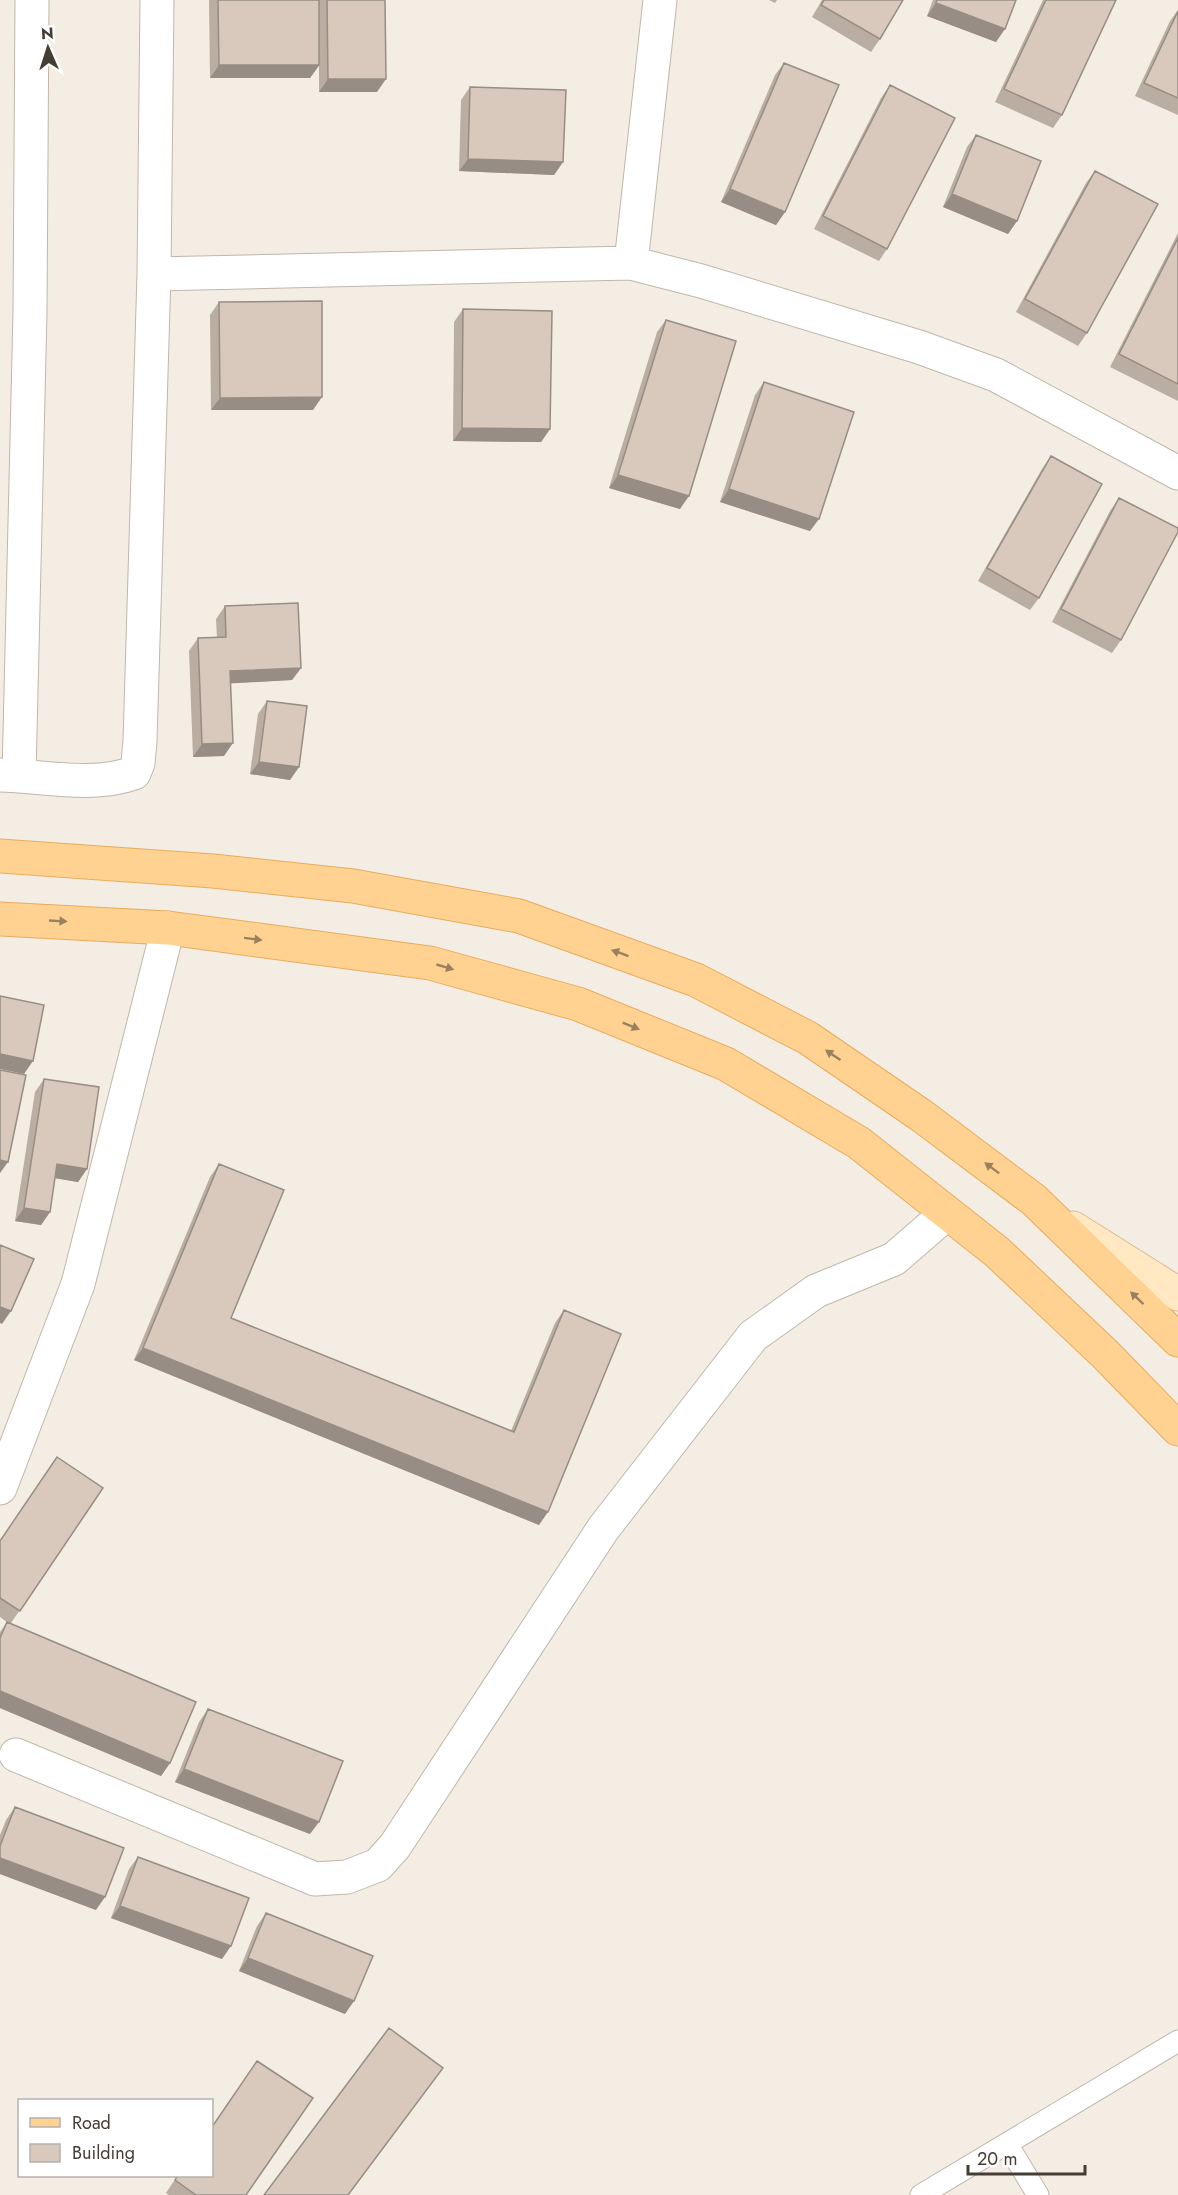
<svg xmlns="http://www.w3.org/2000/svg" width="1178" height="2195" font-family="Jost,sans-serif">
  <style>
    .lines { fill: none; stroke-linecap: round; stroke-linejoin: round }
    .service-casing { stroke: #c2b6a9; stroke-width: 23 }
    .minor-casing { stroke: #c2b6a9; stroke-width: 35 }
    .secondary-casing { stroke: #d8bd94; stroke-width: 35 }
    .primary-casing { stroke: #e8ac5d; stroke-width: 35 }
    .service { stroke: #fff; stroke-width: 21 }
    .minor { stroke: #fff; stroke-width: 33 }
    .secondary { stroke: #ffe8c2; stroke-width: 33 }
    .primary { stroke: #ffd291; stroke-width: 33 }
    .wall { fill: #baada2 }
    .shaded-wall { fill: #978d84 }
    .building { fill: #d8c9bc; stroke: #978d84; stroke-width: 1.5 }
    .oneway { fill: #99805e }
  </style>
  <rect width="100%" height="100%" fill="#f3ede4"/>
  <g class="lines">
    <defs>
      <path id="service" d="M1007,2144L1038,2195
        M921,2195L1178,2041"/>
      <path id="minor" d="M631,263L660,0
        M154,274L631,263L701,281L919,347L996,375L1178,473
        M0,775C43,776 92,788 134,773L138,763L140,741L154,274L157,0
        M19,776L30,312L32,0
        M0,1488L78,1284L168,928
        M16,1755L315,1879L347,1877L378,1865L395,1846L603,1529L753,1336L816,1291L894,1259L947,1213"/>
      <path id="secondary" d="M1073,1228L1178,1294"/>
      <path id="primary" d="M0,856L213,871L353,886L519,916L696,980L808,1038L922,1116L1034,1200L1178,1340
        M0,919L168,928L430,963L578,1004L726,1064L859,1143L997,1252L1105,1354L1178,1429"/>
    </defs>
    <use href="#service" class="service-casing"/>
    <use href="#minor" class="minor-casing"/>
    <use href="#secondary" class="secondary-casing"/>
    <use href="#primary" class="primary-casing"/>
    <use href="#service" class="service"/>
    <use href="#minor" class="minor"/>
    <use href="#secondary" class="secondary"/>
    <use href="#primary" class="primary"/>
  </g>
  <path class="wall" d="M209,0H385L377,92H319V66L310,78H210Z
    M769,0H777L775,3Z
    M822,0H903L880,39L871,52L812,17Z
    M933,0H1016L996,42L927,16Z
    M1043,0H1116L1062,115L1053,128L995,102Z
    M1178,10V115L1135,96L1170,21Z
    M784,63L785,212L776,225L721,202L775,75Z
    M890,85L887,249L879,261L814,229L881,98Z
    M470,87L563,162L554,175L459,171L461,100Z
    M976,135L1017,221L1008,234L943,207L967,147Z
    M1095,171L1087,333L1078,346L1016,312L1086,183Z
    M1178,233V401L1110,367Z
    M219,302L313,410H211L210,315Z
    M463,309L550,429L541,442L453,441L454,322Z
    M666,320L680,509L609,488L657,332Z
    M764,382L810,531L720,502L755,395Z
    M1051,456L1039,598L1030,610L978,581L1042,469Z
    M1119,498L1121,640L1112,653L1052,622L1110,511Z
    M225,606L301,668L292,680L231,683L224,756L193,757L189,651L198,638H217L216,619Z
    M267,701L299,767L290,780L250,774L258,714Z
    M44,1079L87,1169L78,1182L55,1178L50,1212L41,1225L15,1221L35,1092Z
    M219,1164L231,1318L511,1431L555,1323L564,1310L539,1525L134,1360L210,1177Z
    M103,1488L11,1623L170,1763L161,1776L0,1708V1632L7,1622L0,1617V1541Z
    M208,1709L310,1834L175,1782L199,1722Z
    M15,1807L96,1910L0,1874V1835L6,1820Z
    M138,1857L222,1959L111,1918L129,1869Z
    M266,1913L345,2014L239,1971L257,1926Z
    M178,2175L246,2195H169L166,2193Z"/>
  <path class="shaded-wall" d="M936,3L1005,29L996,42L927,16Z
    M219,65H319L310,78H210Z
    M328,79H386L377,92H319Z
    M468,159L563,162L554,175L459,171Z
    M730,189L785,212L776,225L721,202Z
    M952,194L1017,221L1008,234L943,207Z
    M322,397L313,410H211L220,398Z
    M462,428L550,429L541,442L453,441Z
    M618,475L689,496L680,509L609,488Z
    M729,489L819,519L810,531L720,502Z
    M301,668L292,680L221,684L230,671Z
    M233,743L224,756L193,757L202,744Z
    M259,762L299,767L290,780L250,774Z
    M0,1054L33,1061L24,1074L0,1069Z
    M0,1160L8,1162L0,1173Z
    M57,1164L87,1169L78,1182L48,1177Z
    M24,1208L50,1212L41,1225L15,1221Z
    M0,1307L11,1311L2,1324L0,1323Z
    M143,1348L548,1512L539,1525L134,1360Z
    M0,1691L170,1763L161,1776L0,1708Z
    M184,1769L319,1822L310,1834L175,1782Z
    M0,1858L105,1897L96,1910L0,1874Z
    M120,1906L231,1946L222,1959L111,1918Z
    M248,1958L354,2001L345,2014L239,1971Z"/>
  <path class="building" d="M218,0H319V65H219Z
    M327,0H385L386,79H328Z
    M824,0H903L880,39L821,5Z
    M937,0H1016L1005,29L936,3Z
    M1046,0H1116L1062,115L1004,89Z
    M1178,11V98L1144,83Z
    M784,63L839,85L785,212L730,189Z
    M890,85L955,118L887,249L823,216Z
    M470,87L566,90L563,162L468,159Z
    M976,135L1041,161L1017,221L952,194Z
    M1095,171L1158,204L1087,333L1025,299Z
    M1178,238V384L1119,354Z
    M322,301V397L220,398L219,302Z
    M463,309L552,311L550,429L462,428Z
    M666,320L736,341L689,496L618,475Z
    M764,382L854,412L819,519L729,489Z
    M1051,456L1102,484L1039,598L987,568Z
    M1119,498L1178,528V532L1121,640L1061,609Z
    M298,603L301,668L230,671L233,743L202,744L198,638L226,637L225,606Z
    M267,701L307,706L299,767L259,762Z
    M0,996L44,1005L33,1061L0,1054Z
    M0,1070L26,1075L8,1162L0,1160Z
    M44,1079L99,1087L87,1169L57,1164L50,1212L24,1208Z
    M219,1164L284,1190L231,1318L514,1432L564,1310L621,1334L548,1512L143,1348Z
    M0,1245L34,1259L11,1311L0,1307Z
    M57,1457L103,1488L20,1611L0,1598V1541Z
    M7,1622L196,1702L170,1763L0,1691V1638Z
    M208,1709L343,1761L319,1822L184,1769Z
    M15,1807L124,1848L105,1897L0,1858V1846Z
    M138,1857L249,1898L231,1946L120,1906Z
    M266,1913L373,1956L354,2001L248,1958Z
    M389,2028L443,2068L348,2195H264Z
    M257,2061L313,2098L246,2195H196L175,2180L178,2175H212V2127Z"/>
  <defs><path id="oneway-solid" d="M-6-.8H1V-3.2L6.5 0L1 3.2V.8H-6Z" transform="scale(1.5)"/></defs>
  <g class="oneway">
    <use href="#oneway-solid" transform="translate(58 921) rotate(3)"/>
    <use href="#oneway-solid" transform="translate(253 939) rotate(7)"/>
    <use href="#oneway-solid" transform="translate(620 953) rotate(-160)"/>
    <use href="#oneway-solid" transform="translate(445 967) rotate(16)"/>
    <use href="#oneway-solid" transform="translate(631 1026) rotate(22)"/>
    <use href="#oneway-solid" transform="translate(833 1055) rotate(-146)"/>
    <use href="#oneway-solid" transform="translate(992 1168) rotate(-143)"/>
    <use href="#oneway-solid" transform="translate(1137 1298) rotate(-136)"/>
  </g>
  <rect x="18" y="2099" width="195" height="78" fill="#ffffff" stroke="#b5b1ae" stroke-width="1.5"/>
  <rect x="30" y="2118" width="30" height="9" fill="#ffd291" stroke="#b5b1ae" stroke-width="1.5"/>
  <text x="72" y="2129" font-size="18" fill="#453c34">Road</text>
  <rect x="30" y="2144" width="30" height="18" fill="#d8c9bc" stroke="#b5b1ae" stroke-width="1.5"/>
  <text x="72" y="2159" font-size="18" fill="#453c34">Building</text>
  <g transform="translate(48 48) rotate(357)" stroke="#ffffff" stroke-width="4.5" paint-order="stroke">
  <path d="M0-4.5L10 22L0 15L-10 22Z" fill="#453c34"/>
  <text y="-9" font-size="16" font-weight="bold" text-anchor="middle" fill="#453c34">N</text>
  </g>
  <path d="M968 2165v9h117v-9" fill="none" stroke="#453c34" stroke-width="3"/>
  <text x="977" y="2165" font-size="18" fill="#453c34" stroke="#ffffff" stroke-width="4.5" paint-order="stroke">20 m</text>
</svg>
